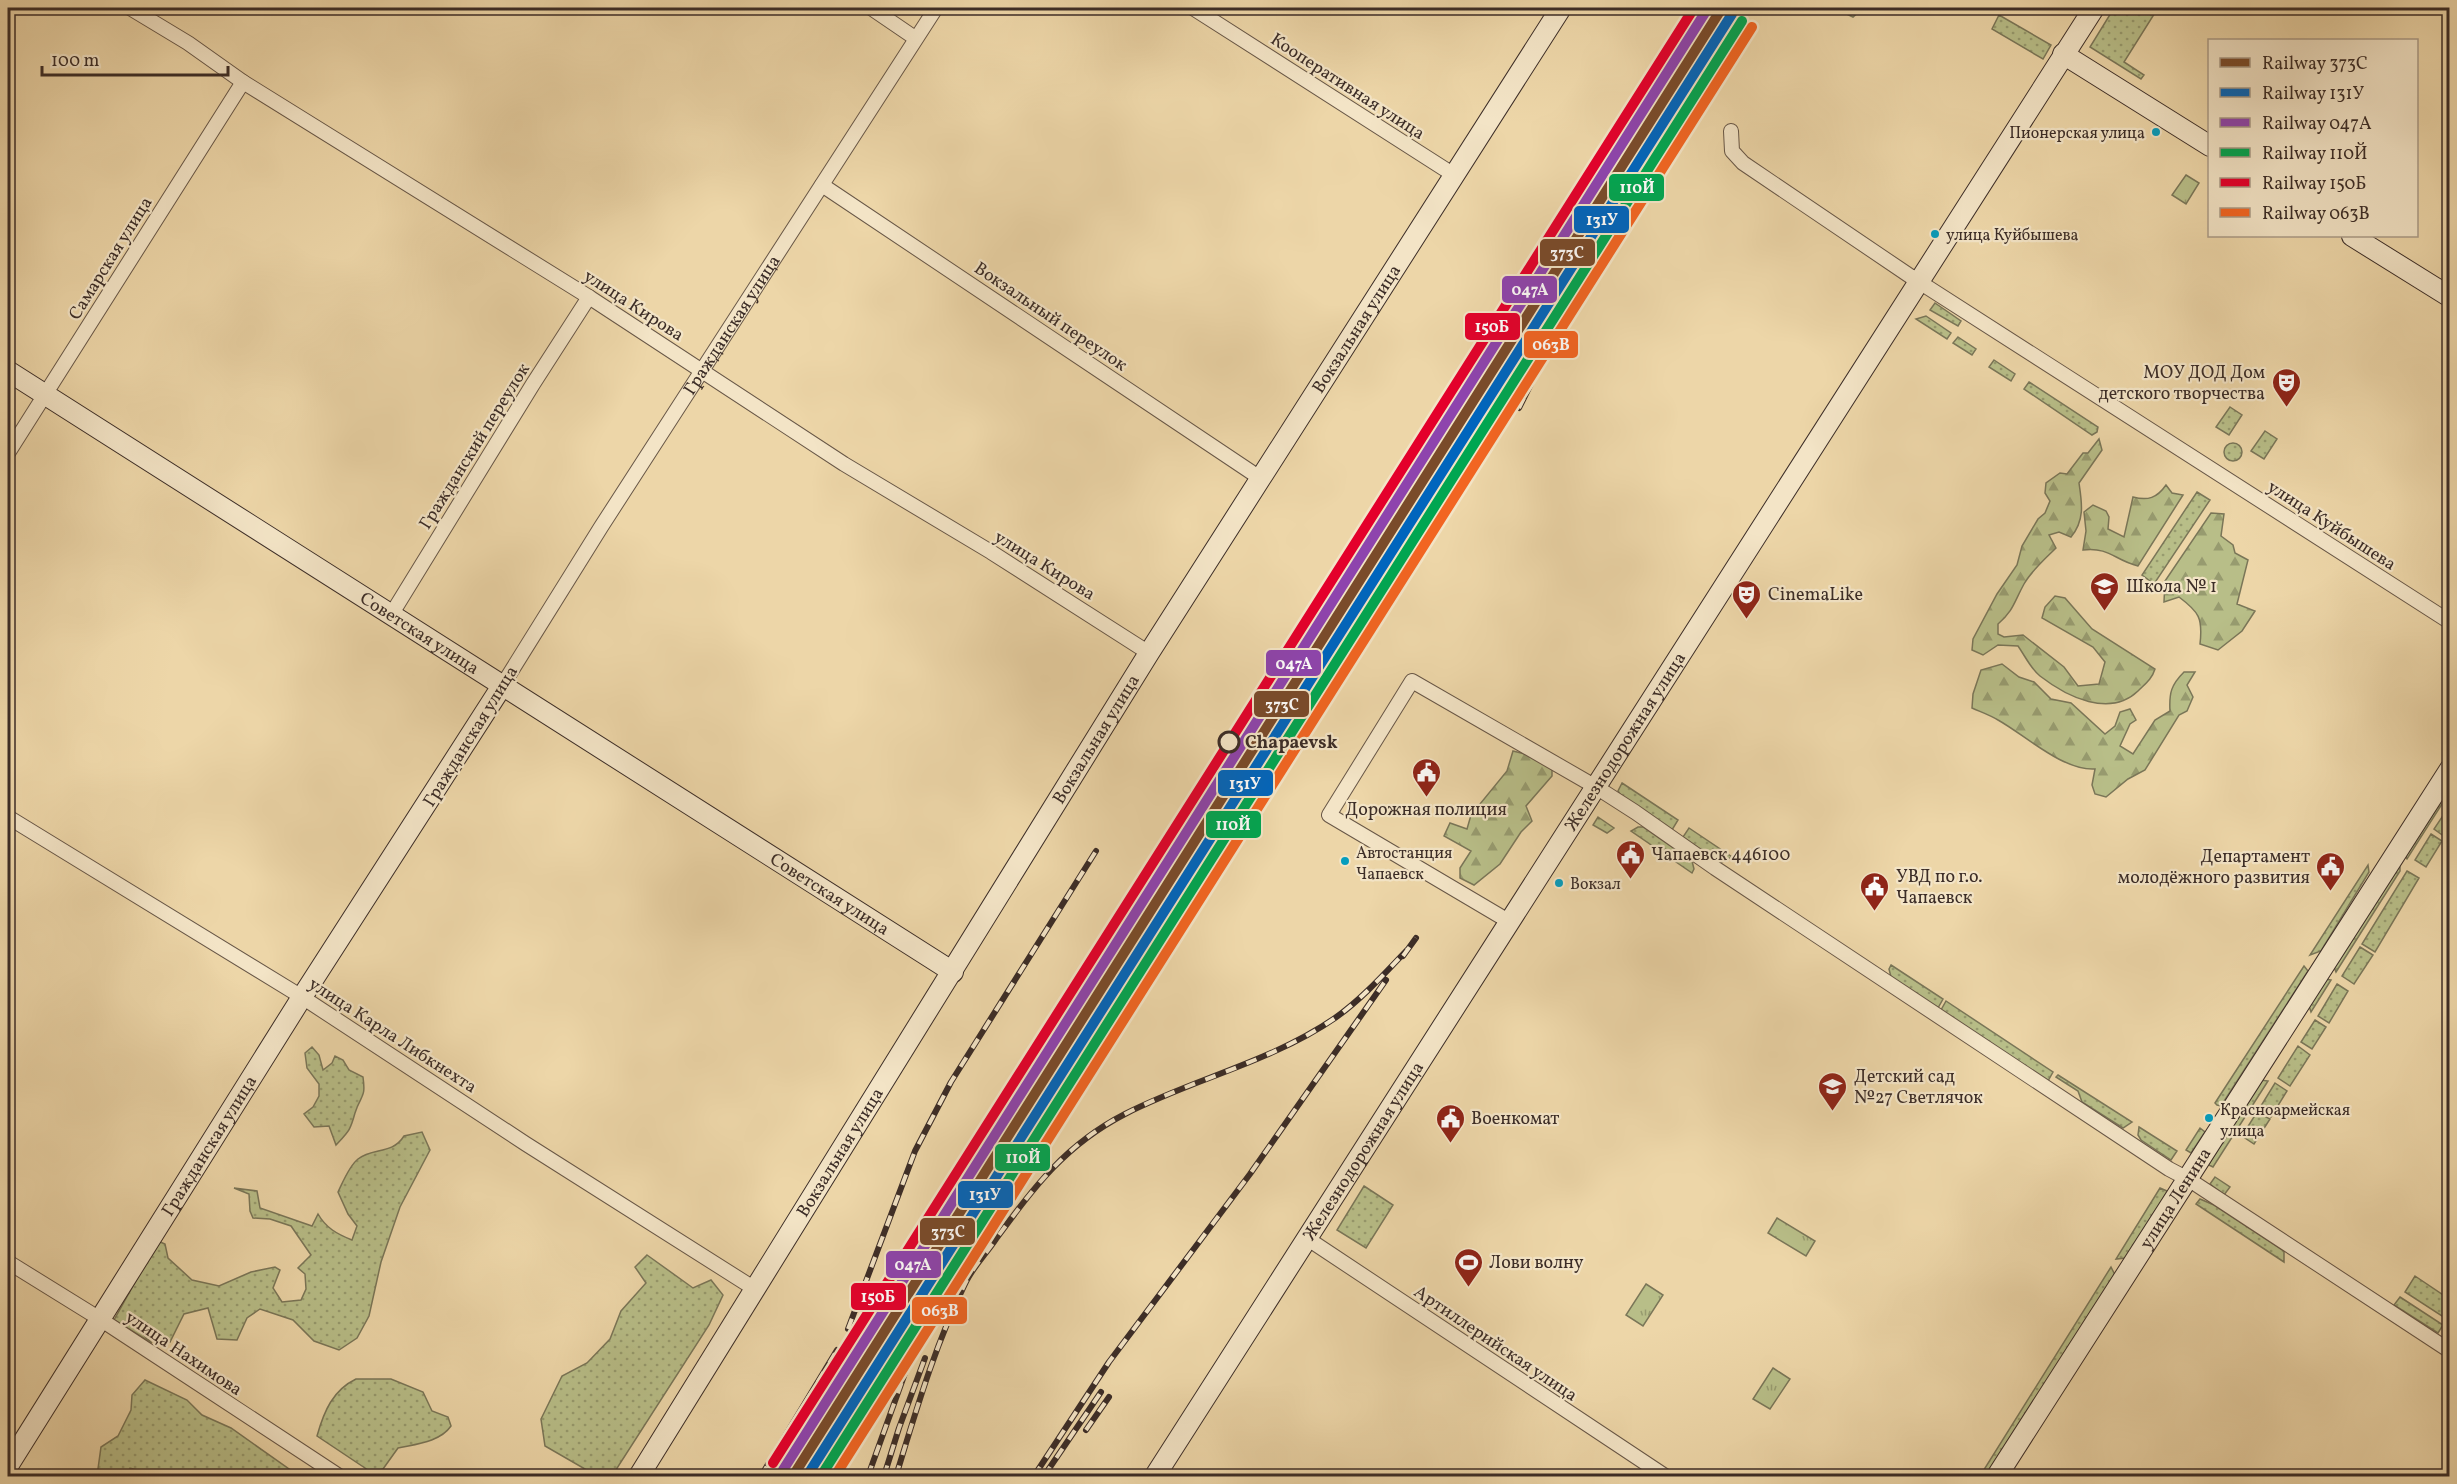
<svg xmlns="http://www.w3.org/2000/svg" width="2457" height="1484" font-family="Vollkorn,serif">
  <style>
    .grass { fill: url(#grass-dots); stroke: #7a7658; stroke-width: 1.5 }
    .forest { fill: url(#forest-firs); stroke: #7a7658; stroke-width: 1.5 }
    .park { fill: url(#park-tufts); stroke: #7a7658; stroke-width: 1.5 }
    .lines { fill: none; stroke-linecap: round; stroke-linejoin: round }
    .street-casing { stroke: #685747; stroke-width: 16 }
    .secondary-casing { stroke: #3c2d27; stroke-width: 22 }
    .street { stroke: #f3e4c6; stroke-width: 14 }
    .secondary { stroke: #f3e4c6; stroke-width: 20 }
    .rail-casing { stroke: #3c2d27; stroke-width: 6 }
    .rail { stroke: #f3e4c6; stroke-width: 4; stroke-dasharray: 11; stroke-linecap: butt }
    .rail-1-casing { stroke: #f3e4c6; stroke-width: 15 }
    .rail-2-casing { stroke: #f3e4c6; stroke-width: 15 }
    .rail-3-casing { stroke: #f3e4c6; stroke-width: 15 }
    .rail-4-casing { stroke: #f3e4c6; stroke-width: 15 }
    .rail-5-casing { stroke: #f3e4c6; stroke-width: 15 }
    .rail-6-casing { stroke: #f3e4c6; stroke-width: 15 }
    .rail-1 { stroke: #7a4b2a; stroke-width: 10 }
    .rail-2 { stroke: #0065bd; stroke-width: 10 }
    .rail-3 { stroke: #8e44ad; stroke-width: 10 }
    .rail-4 { stroke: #00a651; stroke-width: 10 }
    .rail-5 { stroke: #e4002b; stroke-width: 10 }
    .rail-6 { stroke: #f26522; stroke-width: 10 }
    .bus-dot { fill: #069dbd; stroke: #f3e4c6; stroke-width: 2 }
    .stop-dot { fill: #f3e4c6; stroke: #3c2d27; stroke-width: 3 }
    .labels { text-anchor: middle; stroke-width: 4.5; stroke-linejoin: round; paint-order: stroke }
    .bus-label { font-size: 16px; fill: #3c2d27; stroke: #f3e4c6; text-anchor: start }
    .street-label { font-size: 18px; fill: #3c2d27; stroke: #f3e4c6 }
    .poi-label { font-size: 18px; fill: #3c2d27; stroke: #f3e4c6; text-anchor: start }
    .stop-label { font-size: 18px; font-weight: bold; fill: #3c2d27; stroke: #f3e4c6; text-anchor: start }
    .line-badge { stroke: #f3e4c6; stroke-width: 2 }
    .badge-label { font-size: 16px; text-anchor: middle; font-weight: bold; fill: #fff }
  </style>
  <defs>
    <pattern id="grass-dots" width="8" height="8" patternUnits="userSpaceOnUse" patternTransform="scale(1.5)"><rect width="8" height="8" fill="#b8be88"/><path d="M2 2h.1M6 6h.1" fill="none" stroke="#979b6f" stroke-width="1.8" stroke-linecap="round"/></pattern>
    <pattern id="forest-firs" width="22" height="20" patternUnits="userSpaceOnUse" patternTransform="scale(1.5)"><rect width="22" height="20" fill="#b8be88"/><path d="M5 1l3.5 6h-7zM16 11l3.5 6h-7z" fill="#979b6f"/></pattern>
    <pattern id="park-tufts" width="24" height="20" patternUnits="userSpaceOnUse" patternTransform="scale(1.5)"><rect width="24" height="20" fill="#b8be88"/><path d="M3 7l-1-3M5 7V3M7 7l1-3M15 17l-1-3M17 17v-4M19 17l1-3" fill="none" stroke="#979b6f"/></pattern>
  </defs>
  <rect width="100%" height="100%" fill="#edd6a8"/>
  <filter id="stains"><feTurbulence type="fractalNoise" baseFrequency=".00333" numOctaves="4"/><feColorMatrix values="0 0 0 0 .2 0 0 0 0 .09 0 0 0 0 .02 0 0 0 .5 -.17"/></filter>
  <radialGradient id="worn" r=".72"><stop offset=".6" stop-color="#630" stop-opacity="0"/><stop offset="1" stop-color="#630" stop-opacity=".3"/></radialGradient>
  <path class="grass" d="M2114,8H2158L2124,62L2144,75L2141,79L2090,47Z
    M1999,15L2051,45L2043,59L1992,29Z
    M1935,303L1961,321L1958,326L1930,310Z
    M1926,316L1951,333L1947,339L1916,319Z
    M1958,337L1976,349L1972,355L1953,343Z
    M1994,360L2015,374L2011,381L1989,367Z
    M2029,382L2098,427L2097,432L2092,435L2024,389Z
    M2230,407L2242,415L2229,435L2216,427Z
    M2265,431L2277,439L2264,459L2251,451Z
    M2224 452a9 9 0 1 1 18 0a9 9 0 1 1-18 0Z
    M2197,492L2210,500L2154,584L2142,575Z
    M2449,781V793L2407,859L2405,856Z
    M1622,783L1678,820L1672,830L1622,797L1618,791Z
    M2448,808L2449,830L2445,837L2434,829Z
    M1598,817L1614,828L1607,833L1593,825Z
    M1638,827H1643L1692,861L1694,869L1692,873L1631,831Z
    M1689,828L1732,857L1720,863L1683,837Z
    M2431,834L2442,841L2426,867L2415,860Z
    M2368,865L2369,872L2321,951L2310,955Z
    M2398,866L2400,867V871L2336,972L2334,967Z
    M2407,871L2419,878L2375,952L2362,944Z
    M2360,947L2373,955L2354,984L2342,976Z
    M1891,965L1943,999L1938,1008L1891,977L1889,969Z
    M2304,966L2308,971L2221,1106L2217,1105L2215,1103Z
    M2325,979L2331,980L2311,1012L2309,1006Z
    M2337,984L2348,991L2329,1023L2318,1016Z
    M1946,1001L2053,1072L2048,1081L1941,1010Z
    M2315,1020L2326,1027L2312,1049L2301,1042Z
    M2298,1046L2310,1055L2290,1086L2278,1078Z
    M312,1047L319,1055L323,1070L332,1063L335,1056L343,1060L349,1070L363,1077C366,1099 361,1094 355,1113C350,1131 349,1131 336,1145L329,1126L314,1127L304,1114L313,1107L319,1096V1084L307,1068L305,1053Z
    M2058,1075L2132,1122L2123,1128L2082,1102L2078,1091L2056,1077Z
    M2261,1080L2268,1081L2213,1167L2209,1165L2210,1162Z
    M2275,1083L2287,1091L2271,1117L2259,1109Z
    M2257,1112L2270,1119L2254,1144L2242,1136Z
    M2139,1127L2177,1151L2171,1160L2141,1140L2138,1135Z
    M2200,1128L2205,1132L2191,1153L2186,1150Z
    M422,1132L430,1150L400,1207L381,1262L369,1316L357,1338L339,1350L314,1341L293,1320L260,1309L247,1318L237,1340L217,1339L208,1308L184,1314L170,1342L155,1335L132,1318L130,1322L152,1343L114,1320L158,1241L165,1244L168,1258L192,1280L219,1286L251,1272L275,1267L280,1270L273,1288L282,1302L301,1300L306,1289L305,1274L298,1268L311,1255L291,1226L270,1219L253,1218L250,1211L249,1194L234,1188L257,1191L260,1208L312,1226L318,1214C326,1228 337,1234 352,1240L357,1226L348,1214L338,1192C343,1182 349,1166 358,1159C373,1147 392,1155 404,1136Z
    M2215,1177L2230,1187L2224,1195L2210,1184Z
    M1364,1186L1393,1205L1366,1248L1337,1230Z
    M2160,1188L2167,1191L2166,1194L2126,1258L2116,1259Z
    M2200,1199L2214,1205L2284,1251V1262L2196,1204Z
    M647,1255L693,1288L711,1280L723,1295L709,1325L612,1476H597L545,1446L541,1419L562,1376L587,1363L610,1339L621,1311L646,1283L635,1267Z
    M2111,1267L2115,1275L1989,1476H1980Z
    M2415,1276L2449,1299V1311L2445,1318L2405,1292Z
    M2400,1297L2443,1325L2438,1333L2394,1305Z
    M356,1379H391L423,1392L432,1411L448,1417L451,1426C440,1442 416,1444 398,1448L383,1469L371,1472L317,1436C324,1411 333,1390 356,1379Z
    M145,1380L187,1400L202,1415L231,1428L299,1476H155L154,1474L130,1468L126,1476H97L101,1447L118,1436L131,1410L132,1395Z"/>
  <path class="forest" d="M1834,8H1863L1853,17Z
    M2099,439L2102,450L2079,483C2082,503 2085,520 2071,537L2059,532L2049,535L2056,548C2045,559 2032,570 2024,584C2014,602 2014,610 1998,624V634L2004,637L2023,635L2064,667L2078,686L2099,684L2105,662L2093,647L2042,618L2045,607L2055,596L2065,598L2092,629L2155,669C2152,679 2145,684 2138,691C2110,718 2067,697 2040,676C2031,669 2025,656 2018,646L1998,645L1983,655L1972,650L1973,639L1997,594L2017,565L2022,546L2038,519L2045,513L2050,501L2045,493L2046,483L2060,473L2067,474L2083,453H2088Z
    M2166,485L2172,493L2183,495L2138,566C2114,560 2110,547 2083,550L2086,531L2084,512L2093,505L2106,511L2109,517L2108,529L2124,537L2133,497C2148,501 2157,498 2166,485Z
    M2211,513L2224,514L2221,536L2233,545L2235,553L2248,560L2237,604L2255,611L2242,631L2218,650L2200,644C2203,618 2199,612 2179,597L2164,602L2165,581Z
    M2002,664L2019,677L2034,682L2051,699L2071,703L2105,734L2115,726L2120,712L2130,709L2136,720L2130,724L2120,746L2133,754L2155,720L2170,711C2169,693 2171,685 2184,672H2195L2187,685L2193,697L2187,711L2179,715L2145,770L2128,779L2106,797L2095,794L2092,785L2095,769C2063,771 2025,735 1998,720C1990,715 1981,712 1972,708L1973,694L1981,670Z
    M1513,751L1529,755L1552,768V776L1526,806L1532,821L1521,832L1500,864L1474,885L1460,878V868L1471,851L1444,836L1450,823L1467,829L1471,815L1507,771Z"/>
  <path class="park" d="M2186,175L2199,183L2186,204L2172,195Z
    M1777,1218L1815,1241L1806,1256L1768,1233Z
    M1646,1284L1663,1295L1643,1326L1626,1315Z
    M1773,1368L1790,1379L1770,1409L1753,1399Z"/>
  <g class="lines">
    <defs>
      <g id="street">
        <path d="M130,8L188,43L243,82L589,297L844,464L991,552L1149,653"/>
        <path d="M871,8L915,38"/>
        <path d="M1193,8L1454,175"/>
        <path d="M1731,131L1732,151L1743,163L1910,276L2450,622"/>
        <path d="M822,185L1260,478"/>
        <path d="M8,453L243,82"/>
        <path d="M391,615L533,384L589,297"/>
        <path id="s1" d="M502,686L601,527L936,8"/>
        <path d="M8,817L302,997L526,1144L755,1289"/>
        <path d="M1510,922L1329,815L1412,681L1596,787L1635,812L1715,868L2169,1169L2188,1179L2450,1351"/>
        <path d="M1308,1239L1665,1476"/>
        <path d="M8,1262L100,1319L339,1476"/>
      </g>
      <g id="secondary">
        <path d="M2063,54L2210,146"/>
        <path d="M2352,236L2450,297"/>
        <path id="s2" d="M8,371L953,972"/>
        <path id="s3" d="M8,1466L302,997L502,686"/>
        <path id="s4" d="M639,1476L1149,653L1561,8"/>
        <path id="s5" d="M1155,1476L2094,8"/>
        <path id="s6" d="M1997,1476L2450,769"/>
      </g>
    </defs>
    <use href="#street" class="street-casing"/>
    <use href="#secondary" class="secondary-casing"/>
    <use href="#street" class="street"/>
    <use href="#secondary" class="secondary"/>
    <defs>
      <path id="rail" d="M1519,408L1577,291L1640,190L1687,99
        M1403,956L1416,938
        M1097,1053L1228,847
        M980,1251L1117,1001
        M848,1329L915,1151L951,1082L1096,851
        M1086,1430L1109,1397
        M761,1476L837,1350
        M803,1476L856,1393
        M868,1476L922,1326L944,1272L979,1215
        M884,1476L899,1428L925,1358
        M896,1476C916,1411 935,1345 965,1284C972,1268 986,1254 996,1239C1035,1186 1065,1145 1125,1114C1193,1079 1271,1062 1335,1018C1362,999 1385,973 1408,949
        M1034,1476L1109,1362L1250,1174L1386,980
        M1044,1476L1101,1392"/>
    </defs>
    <use href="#rail" class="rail-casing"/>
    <use href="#rail" class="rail"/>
    <defs>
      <path id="rail-1" d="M793,1476L1722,8"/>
      <path id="rail-2" d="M807,1476L1732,14"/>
      <path id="rail-3" d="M783,1470L1708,8"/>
      <path id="rail-4" d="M821,1476L1742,21"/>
      <path id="rail-5" d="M773,1463L1694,8"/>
      <path id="rail-6" d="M835,1476L1752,27"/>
    </defs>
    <use href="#rail-1" class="rail-1-casing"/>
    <use href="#rail-2" class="rail-2-casing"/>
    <use href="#rail-3" class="rail-3-casing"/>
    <use href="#rail-4" class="rail-4-casing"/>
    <use href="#rail-5" class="rail-5-casing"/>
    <use href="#rail-6" class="rail-6-casing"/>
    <use href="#rail-1" class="rail-1"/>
    <use href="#rail-2" class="rail-2"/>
    <use href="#rail-3" class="rail-3"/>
    <use href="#rail-4" class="rail-4"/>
    <use href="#rail-5" class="rail-5"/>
    <use href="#rail-6" class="rail-6"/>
  </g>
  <defs>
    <symbol id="theatre-pin" viewBox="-11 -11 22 30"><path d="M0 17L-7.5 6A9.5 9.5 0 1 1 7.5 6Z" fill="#8f2418" stroke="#f3e4c6"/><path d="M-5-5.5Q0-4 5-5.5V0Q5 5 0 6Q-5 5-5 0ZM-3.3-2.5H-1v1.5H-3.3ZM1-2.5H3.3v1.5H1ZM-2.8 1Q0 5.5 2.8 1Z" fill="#fff"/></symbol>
    <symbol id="school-pin" viewBox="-11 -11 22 30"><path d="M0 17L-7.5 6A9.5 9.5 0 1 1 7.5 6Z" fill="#8f2418" stroke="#f3e4c6"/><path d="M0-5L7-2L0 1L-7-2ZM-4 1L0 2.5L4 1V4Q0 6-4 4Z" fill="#fff"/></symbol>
    <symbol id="civic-pin" viewBox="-11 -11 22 30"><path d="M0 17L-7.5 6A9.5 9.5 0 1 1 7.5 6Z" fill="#8f2418" stroke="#f3e4c6"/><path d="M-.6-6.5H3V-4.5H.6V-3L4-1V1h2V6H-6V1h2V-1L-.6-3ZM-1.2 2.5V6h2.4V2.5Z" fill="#fff"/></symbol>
    <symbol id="stadium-pin" viewBox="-11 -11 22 30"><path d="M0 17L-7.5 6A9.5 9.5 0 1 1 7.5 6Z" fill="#8f2418" stroke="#f3e4c6"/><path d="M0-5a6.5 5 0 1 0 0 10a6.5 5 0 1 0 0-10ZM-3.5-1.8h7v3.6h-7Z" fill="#fff"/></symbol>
  </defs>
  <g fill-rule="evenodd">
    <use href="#theatre-pin" x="2270" y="366" width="33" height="45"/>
    <use href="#school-pin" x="2088" y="570" width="33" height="45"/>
    <use href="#theatre-pin" x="1730" y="578" width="33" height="45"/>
    <use href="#civic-pin" x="1410" y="756" width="33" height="45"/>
    <use href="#civic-pin" x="1614" y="838" width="33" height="45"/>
    <use href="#civic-pin" x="2314" y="850" width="33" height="45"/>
    <use href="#civic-pin" x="1858" y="870" width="33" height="45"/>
    <use href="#school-pin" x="1816" y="1070" width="33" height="45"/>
    <use href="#civic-pin" x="1434" y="1102" width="33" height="45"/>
    <use href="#stadium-pin" x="1452" y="1246" width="33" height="45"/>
  </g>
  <g class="bus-dot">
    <circle cx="2156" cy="132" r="5"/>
    <circle cx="1935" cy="234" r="5"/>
    <circle cx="1345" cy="861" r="5"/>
    <circle cx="1559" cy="883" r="5"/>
    <circle cx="2209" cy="1118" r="5"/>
  </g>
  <circle class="stop-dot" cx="1229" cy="742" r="10"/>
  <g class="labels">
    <g class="bus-label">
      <text x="2145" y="138" text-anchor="end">Пионерская улица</text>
      <text x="1946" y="240">улица Куйбышева</text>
      <text x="1356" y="858">Автостанция<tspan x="1356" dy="21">Чапаевск</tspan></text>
      <text x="1570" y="889">Вокзал</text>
      <text x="2220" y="1115">Красноармейская<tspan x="2220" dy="21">улица</tspan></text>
    </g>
    <g class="street-label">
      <text transform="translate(1348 86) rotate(33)" y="6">Кооперативная улица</text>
      <text transform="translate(110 258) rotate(-58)" y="6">Самарская улица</text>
      <text transform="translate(634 305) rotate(33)" y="6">улица Кирова</text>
      <text transform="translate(1051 316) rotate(34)" y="6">Вокзальный переулок</text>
      <text dy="6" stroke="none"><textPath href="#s1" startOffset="428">Гражданская улица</textPath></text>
      <text dy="6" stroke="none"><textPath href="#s4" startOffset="1353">Вокзальная улица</textPath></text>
      <text transform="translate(474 446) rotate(-58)" y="6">Гражданский переулок</text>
      <text transform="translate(2332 525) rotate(33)" y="6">улица Куйбышева</text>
      <text transform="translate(1045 565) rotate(32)" y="6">улица Кирова</text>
      <text dy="6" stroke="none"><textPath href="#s2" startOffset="488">Советская улица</textPath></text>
      <text transform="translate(470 736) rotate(-58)" y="6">Гражданская улица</text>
      <text dy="6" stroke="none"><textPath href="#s4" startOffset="867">Вокзальная улица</textPath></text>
      <text dy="6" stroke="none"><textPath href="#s5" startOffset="872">Железнодорожная улица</textPath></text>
      <text dy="6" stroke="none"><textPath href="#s2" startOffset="974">Советская улица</textPath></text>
      <text transform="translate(393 1035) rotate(33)" y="6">улица Карла Либкнехта</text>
      <text dy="6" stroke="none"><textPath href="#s3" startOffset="378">Гражданская улица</textPath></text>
      <text dy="6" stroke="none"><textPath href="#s5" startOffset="386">Железнодорожная улица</textPath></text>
      <text dy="6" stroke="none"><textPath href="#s4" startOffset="381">Вокзальная улица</textPath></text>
      <text dy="6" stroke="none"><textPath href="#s6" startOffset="330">улица Ленина</textPath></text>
      <text transform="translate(1496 1343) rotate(34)" y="6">Артиллерийская улица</text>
      <text transform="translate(184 1353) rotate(34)" y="6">улица Нахимова</text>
    </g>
    <g class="poi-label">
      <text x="2265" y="378" text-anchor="end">МОУ ДОД Дом<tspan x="2265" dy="21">детского творчества</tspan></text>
      <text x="2126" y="592">Школа № 1</text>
      <text x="1768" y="600">CinemaLike</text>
      <text x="1426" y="815" text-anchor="middle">Дорожная полиция</text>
      <text x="1651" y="860">Чапаевск 446100</text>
      <text x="2310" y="862" text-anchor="end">Департамент<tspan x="2310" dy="21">молодёжного развития</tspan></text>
      <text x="1896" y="882">УВД по г.о.<tspan x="1896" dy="21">Чапаевск</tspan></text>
      <text x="1854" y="1082">Детский сад<tspan x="1854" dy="21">№27 Светлячок</tspan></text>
      <text x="1471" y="1124">Военкомат</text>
      <text x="1489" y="1268">Лови волну</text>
    </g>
    <g class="stop-label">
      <text x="1245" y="748">Chapaevsk</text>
    </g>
  </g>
  <g class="line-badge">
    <rect x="1608" y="173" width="57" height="29" rx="6" fill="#00a651"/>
    <rect x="1573" y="205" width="57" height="29" rx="6" fill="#0065bd"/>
    <rect x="1539" y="238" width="57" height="29" rx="6" fill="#7a4b2a"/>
    <rect x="1501" y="275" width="57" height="29" rx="6" fill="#8e44ad"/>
    <rect x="1464" y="312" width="57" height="29" rx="6" fill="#e4002b"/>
    <rect x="1523" y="330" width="56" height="29" rx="6" fill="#f26522"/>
    <rect x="1265" y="649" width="57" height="28" rx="6" fill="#8e44ad"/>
    <rect x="1253" y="690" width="57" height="28" rx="6" fill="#7a4b2a"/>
    <rect x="1217" y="769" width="57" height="28" rx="6" fill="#0065bd"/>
    <rect x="1205" y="810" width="57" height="29" rx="6" fill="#00a651"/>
    <rect x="994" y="1143" width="57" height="29" rx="6" fill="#00a651"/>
    <rect x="957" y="1180" width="57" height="29" rx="6" fill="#0065bd"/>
    <rect x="919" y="1217" width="57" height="29" rx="6" fill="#7a4b2a"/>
    <rect x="885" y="1250" width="57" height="29" rx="6" fill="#8e44ad"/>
    <rect x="850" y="1282" width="57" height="29" rx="6" fill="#e4002b"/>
    <rect x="911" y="1296" width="57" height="29" rx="6" fill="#f26522"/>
  </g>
  <g class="badge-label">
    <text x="1637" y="193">110Й</text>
    <text x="1602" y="225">131У</text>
    <text x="1567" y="258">373C</text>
    <text x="1530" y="295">047А</text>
    <text x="1492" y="332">150Б</text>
    <text x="1551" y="350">063В</text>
    <text x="1294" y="669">047А</text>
    <text x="1282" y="710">373C</text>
    <text x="1245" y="789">131У</text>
    <text x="1233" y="830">110Й</text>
    <text x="1023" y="1163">110Й</text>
    <text x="985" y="1200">131У</text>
    <text x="948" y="1237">373C</text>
    <text x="913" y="1270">047А</text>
    <text x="878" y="1302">150Б</text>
    <text x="940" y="1316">063В</text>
  </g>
  <rect width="2457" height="1484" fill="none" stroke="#edd6a8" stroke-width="30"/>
  <rect x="9" y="9" width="2439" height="1466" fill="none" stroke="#3c2d27" stroke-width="3"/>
  <rect x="15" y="15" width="2427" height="1454" fill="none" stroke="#3c2d27" stroke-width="1.5"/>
  <rect x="2208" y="39" width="210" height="198" fill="#f3e4c6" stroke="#aa9b86" stroke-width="1.5"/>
  <rect x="2220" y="58" width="30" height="9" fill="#7a4b2a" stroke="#aa9b86" stroke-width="1.5"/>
  <text x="2262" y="69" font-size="18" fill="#3c2d27">Railway 373C</text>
  <rect x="2220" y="88" width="30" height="9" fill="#0065bd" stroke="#aa9b86" stroke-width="1.5"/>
  <text x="2262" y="99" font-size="18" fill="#3c2d27">Railway 131У</text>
  <rect x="2220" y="118" width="30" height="9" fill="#8e44ad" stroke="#aa9b86" stroke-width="1.5"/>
  <text x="2262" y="129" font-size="18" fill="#3c2d27">Railway 047А</text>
  <rect x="2220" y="148" width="30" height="9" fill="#00a651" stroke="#aa9b86" stroke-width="1.5"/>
  <text x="2262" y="159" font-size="18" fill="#3c2d27">Railway 110Й</text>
  <rect x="2220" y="178" width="30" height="9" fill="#e4002b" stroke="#aa9b86" stroke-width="1.5"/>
  <text x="2262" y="189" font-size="18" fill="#3c2d27">Railway 150Б</text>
  <rect x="2220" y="208" width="30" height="9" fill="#f26522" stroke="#aa9b86" stroke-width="1.5"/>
  <text x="2262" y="219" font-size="18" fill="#3c2d27">Railway 063В</text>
  <path d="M42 66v9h186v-9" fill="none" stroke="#3c2d27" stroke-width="3"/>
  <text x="51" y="66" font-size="18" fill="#3c2d27" stroke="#f3e4c6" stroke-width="4.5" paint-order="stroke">100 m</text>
  <rect width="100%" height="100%" filter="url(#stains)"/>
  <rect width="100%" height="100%" fill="url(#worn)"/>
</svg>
